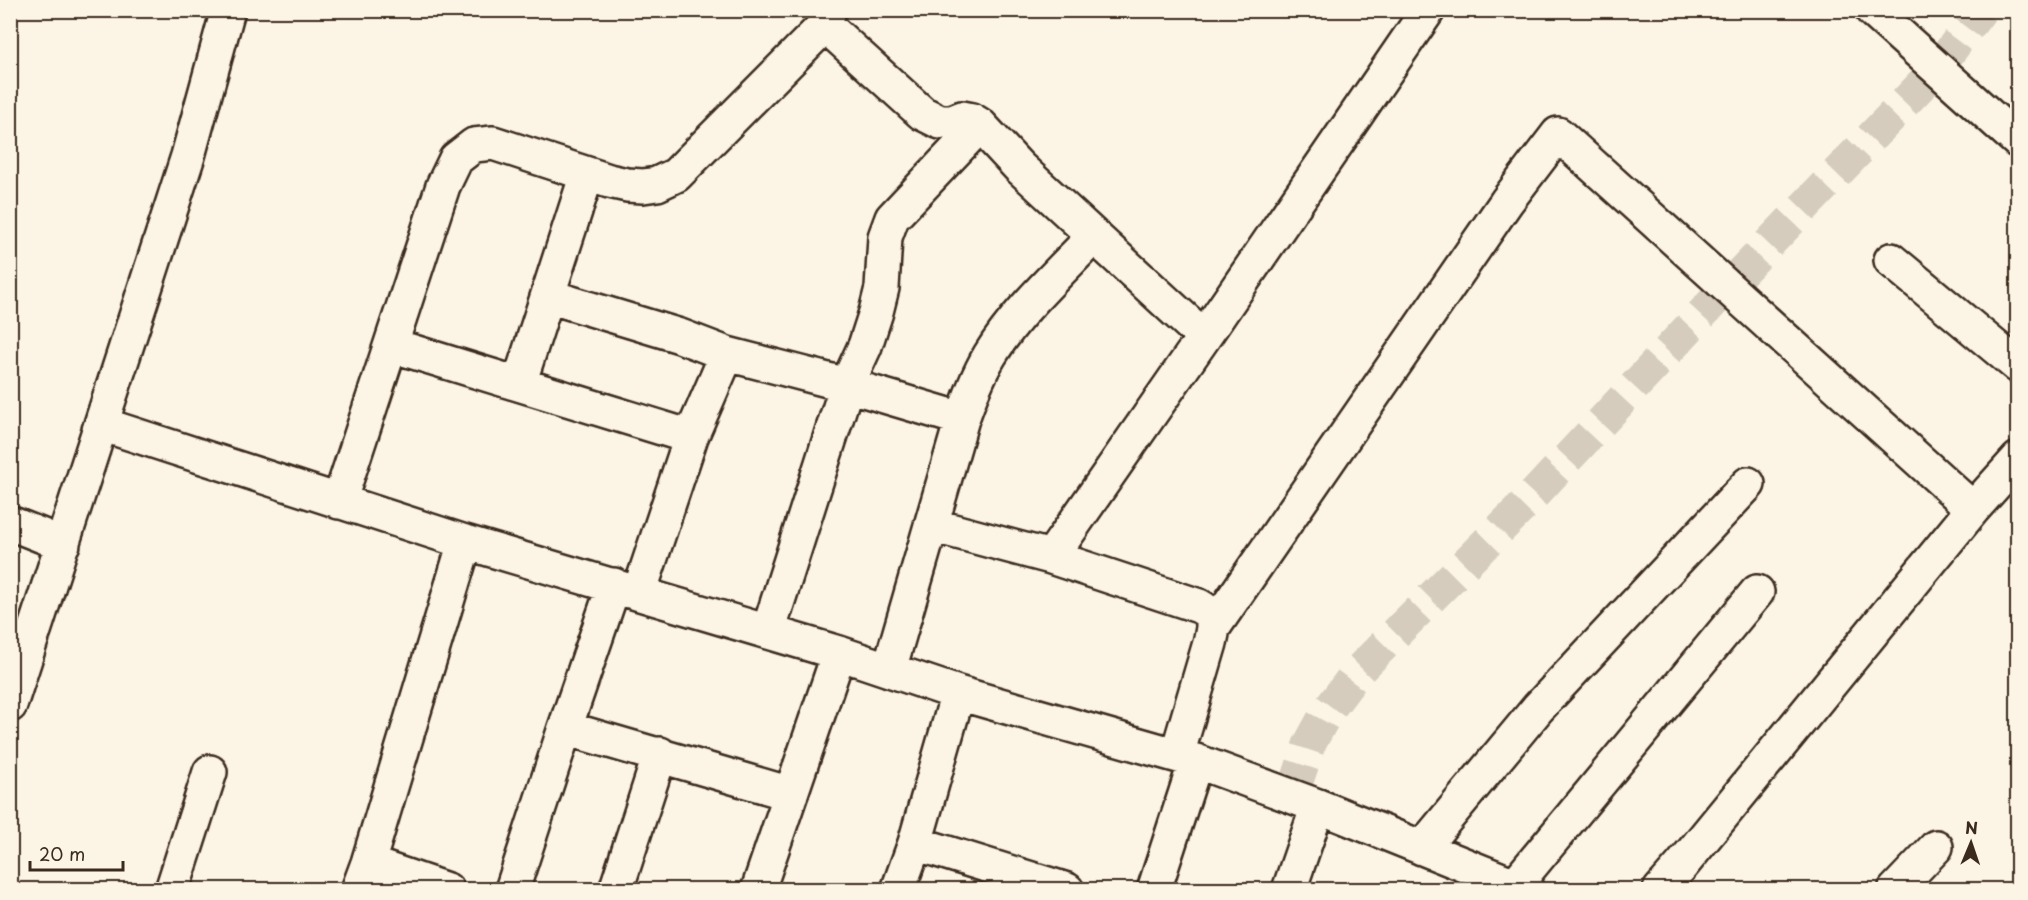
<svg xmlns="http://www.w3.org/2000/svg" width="2028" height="900" font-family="'Playpen Sans',sans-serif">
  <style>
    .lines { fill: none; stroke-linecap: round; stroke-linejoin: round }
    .minor-tunnel { stroke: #d5ccbd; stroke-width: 33; stroke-dasharray: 33 16; stroke-linecap: butt }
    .minor-casing { stroke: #3b2a1e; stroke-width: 38 }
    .minor { stroke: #fcf5e5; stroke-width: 33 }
  </style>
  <rect width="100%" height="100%" fill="#fcf5e5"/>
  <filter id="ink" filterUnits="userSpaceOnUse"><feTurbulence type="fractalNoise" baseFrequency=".0167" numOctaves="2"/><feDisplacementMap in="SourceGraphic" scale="12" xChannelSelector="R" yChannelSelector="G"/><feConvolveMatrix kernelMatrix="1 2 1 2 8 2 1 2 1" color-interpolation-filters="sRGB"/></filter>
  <g filter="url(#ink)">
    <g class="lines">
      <path class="minor-tunnel" d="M1292,796L1309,745L1327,712L1357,672L1525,504L1728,286L1936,70L1981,10"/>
      <defs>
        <path id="minor" d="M1872,10L2018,141
          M825,25L922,113L940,122H952L962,118L972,120L980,125L1019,167L1204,337
          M1891,260L2018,366
          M548,296L680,336L727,354L847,385L962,419
          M391,345L691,437
          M519,384L587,174
          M101,424L465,542L839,653L958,693L1196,761L1154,890
          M339,502L443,186L456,159L474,145L493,143L609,181L627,185L643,186L657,184L676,175L825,25L829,10
          M10,523L63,544
          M931,525L1051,557L1199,606C1217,616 1214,625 1210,643L1177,755
          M1051,557L1204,337L1428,10
          M639,593L691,437L727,354
          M1213,628L1507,201L1558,134L1973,509
          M768,632L847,385L865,346L876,312L882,288L885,237L892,218L980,125
          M889,670L962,419C970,397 978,375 990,355C1017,311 1058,274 1094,236
          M958,693L915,843L1067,890
          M10,705L188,156L228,10
          M565,728L614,585
          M1196,761L1318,806L1289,890
          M1318,806L1527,890
          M1422,848L1538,708L1748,484
          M368,863L447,890
          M1515,885L1757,592
          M172,890L210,772
          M358,890L368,863L465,542
          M512,890L565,728L791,794
          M616,890L660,754
          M758,890L839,653
          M898,890L915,843
          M1660,890L1682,865L1973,509L2018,459
          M1895,890L1936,847"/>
      </defs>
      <use href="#minor" class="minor-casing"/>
      <use href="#minor" class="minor"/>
    </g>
  </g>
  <rect width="2028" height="900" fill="none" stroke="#fcf5e5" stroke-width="36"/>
  <rect x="18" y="18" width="1992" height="864" fill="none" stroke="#3b2a1e" stroke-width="2" filter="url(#ink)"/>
  <g transform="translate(1971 843) rotate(2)" stroke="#fcf5e5" stroke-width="4.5" paint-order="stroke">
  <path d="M0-4.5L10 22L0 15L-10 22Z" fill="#3b2a1e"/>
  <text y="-9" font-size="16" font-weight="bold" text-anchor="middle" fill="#3b2a1e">N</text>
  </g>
  <path d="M30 861v9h93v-9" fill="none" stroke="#3b2a1e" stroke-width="3"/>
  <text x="39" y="861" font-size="18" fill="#3b2a1e" stroke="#fcf5e5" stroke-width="4.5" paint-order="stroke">20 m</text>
</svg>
